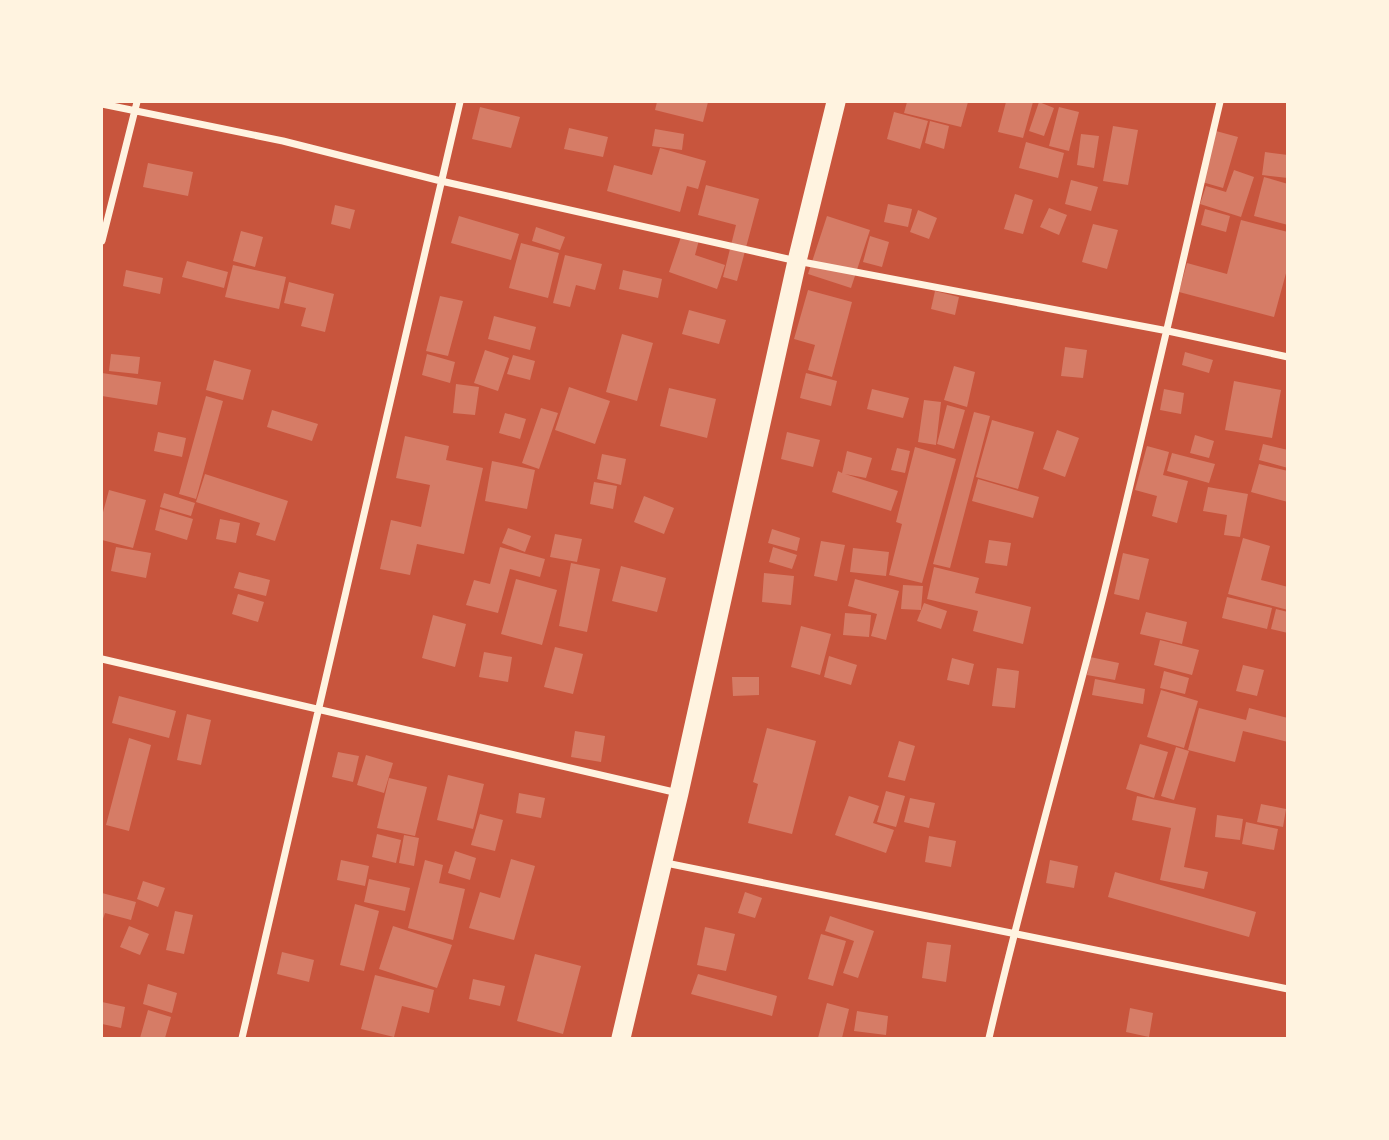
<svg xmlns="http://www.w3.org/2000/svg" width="1389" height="1140" font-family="'Archivo Narrow',sans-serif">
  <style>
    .building { fill: #d67c66 }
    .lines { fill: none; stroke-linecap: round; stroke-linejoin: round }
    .minor { stroke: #fff3e0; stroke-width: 7 }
    .trunk { stroke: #fff3e0; stroke-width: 19 }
  </style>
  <rect width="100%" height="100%" fill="#c8553d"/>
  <path class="building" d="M657,102H708L703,122L655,110Z
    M907,102H968L961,127L904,113Z
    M1006,102H1033L1023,138L998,132Z
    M1039,102L1054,108L1044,136L1029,131Z
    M480,107L520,117L511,148L472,139Z
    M1059,107L1079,112L1069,151L1049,146Z
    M894,112L928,121L920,149L887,139Z
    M930,121L949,126L944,149L925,143Z
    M1113,126L1138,130L1128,185L1103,181Z
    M569,128L608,137L603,157L564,149Z
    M655,129L684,134L682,150L652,146Z
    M1216,131L1238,137L1223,188L1202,182Z
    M1081,134L1099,136L1094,168L1077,165Z
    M1026,142L1064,153L1058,178L1019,168Z
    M660,148L706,161L698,189L687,186L680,212L607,191L614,165L652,175Z
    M1265,152L1288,155V178L1262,175Z
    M148,163L193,172L188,196L143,187Z
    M1234,170L1254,177L1241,217L1200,204L1206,186L1226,192Z
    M1264,177L1288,184V225L1254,216Z
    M1071,180L1098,187L1091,211L1065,204Z
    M706,185L759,199L737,281L723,277L736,225L698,215Z
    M1015,194L1033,200L1023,234L1004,229Z
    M888,204L912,209L908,227L884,222Z
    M335,205L355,210L350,229L331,224Z
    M1049,208L1067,215L1059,235L1040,227Z
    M1205,209L1230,216L1226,232L1201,225Z
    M918,210L937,218L929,239L910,232Z
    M459,216L519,234L511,260L451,243Z
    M827,216L870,230L851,288L808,274Z
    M1241,220L1288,232V266L1274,317L1179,292L1187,263L1227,274Z
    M1093,224L1118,230L1107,269L1082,262Z
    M536,227L565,237L560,250L532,241Z
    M241,231L263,237L255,267L233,261Z
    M682,234L699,240L695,255L725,265L717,289L669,272Z
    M870,236L889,242L882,267L863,262Z
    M521,243L559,253L548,298L509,288Z
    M565,255L602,264L595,290L576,285L570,307L553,303Z
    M187,261L228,272L224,288L182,277Z
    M233,265L286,277L279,309L225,297Z
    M126,270L163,278L160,294L123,286Z
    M623,270L662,279L658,298L619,289Z
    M289,282L334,294L325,332L301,326L306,308L284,303Z
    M808,290L852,302L832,377L808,370L815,345L794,339Z
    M935,291L959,297L955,315L931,309Z
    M440,296L463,301L448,356L426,351Z
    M689,310L726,320L719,344L682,334Z
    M494,316L536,327L530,350L488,339Z
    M622,334L653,343L637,401L606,392Z
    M1065,347L1087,350L1083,378L1061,376Z
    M485,350L509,358L498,391L474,383Z
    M1185,352L1213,360L1209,373L1182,365Z
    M111,354L140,357L138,374L109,371Z
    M427,354L455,362L450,383L422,375Z
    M513,355L535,361L530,380L507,374Z
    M214,360L251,370L243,400L206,390Z
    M954,366L975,372L967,407L944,400Z
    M102,373L161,382L157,405L102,396Z
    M806,373L837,381L831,406L800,398Z
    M1234,381L1281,390L1272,438L1225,430Z
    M456,384L479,387L475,415L453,413Z
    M569,387L610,401L595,444L555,430Z
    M669,388L716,399L707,438L660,426Z
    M872,389L909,398L903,418L867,409Z
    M1164,389L1184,393L1181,414L1160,410Z
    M206,396L223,401L196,499L179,494Z
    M924,400L941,402L936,445L918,442Z
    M947,405L965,410L954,449L937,444Z
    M541,408L558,413L539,469L522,463Z
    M272,410L318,424L312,441L267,427Z
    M974,412L990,416L950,568L933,564Z
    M505,413L526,419L520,439L499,433Z
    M992,420L1034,432L1018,489L976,477Z
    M1057,430L1079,438L1065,477L1043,469Z
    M158,432L186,438L182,457L154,451Z
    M787,432L820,440L813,467L781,459Z
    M1195,435L1214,441L1209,458L1190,453Z
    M405,436L449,446L446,460L483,468L464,554L417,544L410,575L380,569L391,520L421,527L430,485L396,478Z
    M1263,444L1288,450V468L1259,460Z
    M1147,446L1169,452L1163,475L1188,481L1177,523L1152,516L1157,496L1135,490Z
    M915,447L956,459L922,583L889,575L902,524L896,522Z
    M897,448L910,451L905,473L891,470Z
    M847,451L872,458L866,478L845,474L898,491L891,511L832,492L838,471L842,473Z
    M1172,453L1215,464L1209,483L1167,471Z
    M602,454L626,459L621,485L597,479Z
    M492,461L535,470L527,509L485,501Z
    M1259,464L1288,471V502L1251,492Z
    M205,474L288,501L275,541L256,535L260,523L196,502Z
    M978,479L1039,497L1033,518L972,501Z
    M594,482L617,486L613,509L590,504Z
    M1208,487L1248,494L1240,537L1224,535L1227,515L1203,511Z
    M109,490L146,500L133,548L102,540V516Z
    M164,493L195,503L191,516L160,507Z
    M644,496L674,508L664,534L634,522Z
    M160,509L193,519L187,540L155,530Z
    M220,519L240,523L236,543L216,539Z
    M508,528L531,536L525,552L502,543Z
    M772,529L800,538L797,551L768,543Z
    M555,534L582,539L577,562L550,557Z
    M1243,538L1270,546L1261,580L1288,587V610L1228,594Z
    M989,540L1011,543L1007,566L985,563Z
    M821,541L845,545L837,581L814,576Z
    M116,547L151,553L146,578L111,571Z
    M500,547L545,559L540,577L510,569L498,613L466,605L474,580L490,584Z
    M773,547L797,555L792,569L769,562Z
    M853,548L889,552L886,576L850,572Z
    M1123,553L1149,559L1139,600L1114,594Z
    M571,563L600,569L587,632L559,626Z
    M621,566L666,578L657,612L612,601Z
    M934,567L979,578L975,593L1031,607L1023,644L973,631L978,611L927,599Z
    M239,572L270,580L266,596L234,588Z
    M764,573L794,576L791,605L762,602Z
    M516,579L557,590L542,645L501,634Z
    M855,579L899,591L886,640L871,636L877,614L848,606Z
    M903,585L923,586L921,610L901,609Z
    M238,594L264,602L258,622L232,614Z
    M1227,597L1272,608L1267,629L1222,618Z
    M924,603L947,611L941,629L917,621Z
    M1276,609L1288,612V633L1271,629Z
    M1146,612L1187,622L1182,644L1140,634Z
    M845,613L871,615L869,637L843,635Z
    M433,615L466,624L455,667L422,658Z
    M801,626L831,634L820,675L791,667Z
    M1160,640L1199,650L1192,675L1154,665Z
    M555,647L583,654L573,694L544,687Z
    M484,652L512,657L508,682L479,677Z
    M829,656L857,665L851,685L824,677Z
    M1090,657L1119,663L1115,680L1087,675Z
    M952,658L974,664L969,685L947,680Z
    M1243,665L1264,670L1257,696L1236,691Z
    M997,668L1019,671L1015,708L992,706Z
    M1164,671L1189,678L1185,694L1160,688Z
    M732,677H759V695L733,696Z
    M1095,679L1145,689L1143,704L1092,695Z
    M1161,690L1198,701L1184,748L1147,737Z
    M119,696L176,711L169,738L112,723Z
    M1199,708L1246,720L1249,708L1288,718V742L1243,731L1235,762L1188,750Z
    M187,714L211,720L201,765L177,760Z
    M767,728L816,741L792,834L748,823L758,784L753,782Z
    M575,731L605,736L601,762L571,757Z
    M129,738L151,745L129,831L106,825Z
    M899,741L915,746L905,781L888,777Z
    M1140,744L1168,752L1154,798L1126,789Z
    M1176,747L1189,751L1174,800L1161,796Z
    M338,752L359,756L353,782L332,777Z
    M366,755L393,763L384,793L357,785Z
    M448,775L484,784L473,829L437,820Z
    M389,778L427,787L415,836L377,828Z
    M886,791L905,796L896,827L877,822Z
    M519,793L545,798L541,818L516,813Z
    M849,796L879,806L873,823L894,830L886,853L835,835Z
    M1137,796L1196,808L1184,867L1208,872L1204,889L1160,880L1171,828L1132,820Z
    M910,798L935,803L929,828L904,822Z
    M1261,804L1286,809L1283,827L1257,822Z
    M480,814L503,820L495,851L471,845Z
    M1217,815L1243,819L1240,840L1215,837Z
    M1246,822L1278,829L1274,850L1242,844Z
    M377,834L401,840L396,863L372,857Z
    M404,835L419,838L414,866L399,863Z
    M929,836L956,841L951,867L925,862Z
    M455,851L476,858L470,880L448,873Z
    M511,859L535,866L514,940L469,928L480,892L500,898Z
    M341,860L369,866L365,886L337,880Z
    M425,860L443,865L439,883L465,889L453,940L408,928Z
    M1050,860L1078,866L1074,888L1046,883Z
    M1115,872L1256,912L1249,937L1108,897Z
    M369,879L410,888L405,911L364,902Z
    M143,881L165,888L158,907L137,899Z
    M745,892L762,898L755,918L738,913Z
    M102,893L136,902L131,920L105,913L102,922Z
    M355,904L379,911L364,971L340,965Z
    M175,911L193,915L184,954L166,950Z
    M830,916L874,931L858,978L843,973L854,941L825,931Z
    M129,926L149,934L140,955L120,947Z
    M393,926L452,945L437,988L379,969Z
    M705,927L735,934L726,971L697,965Z
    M821,934L846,941L833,986L808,979Z
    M927,942L951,945L946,982L922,978Z
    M282,952L314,960L309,982L277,974Z
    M535,954L581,966L563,1034L517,1021Z
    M698,974L777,996L772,1016L691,994Z
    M375,975L434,990L429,1013L402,1006L394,1037L361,1029Z
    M473,979L505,986L500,1006L469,999Z
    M148,984L177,993L172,1013L143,1004Z
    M102,1002L125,1007L121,1028L102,1024Z
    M827,1003L849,1009L842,1038H818Z
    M1130,1008L1153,1013L1149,1037L1126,1032Z
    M148,1010L171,1017L165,1038H140Z
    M857,1011L888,1016L886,1035L854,1031Z"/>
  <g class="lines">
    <path class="minor" d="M102,104L283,141L441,181L797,261L1168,331L1288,357
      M102,241L137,102
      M102,659L678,793
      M666,863L1288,989
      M242,1038L460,102
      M989,1038C1023,890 1066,744 1103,597C1144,432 1181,267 1220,102"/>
    <path class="trunk" d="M621,1038L679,793L797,261L836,102"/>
  </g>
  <rect width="1389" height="1140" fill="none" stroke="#fff3e0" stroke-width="206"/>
</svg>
